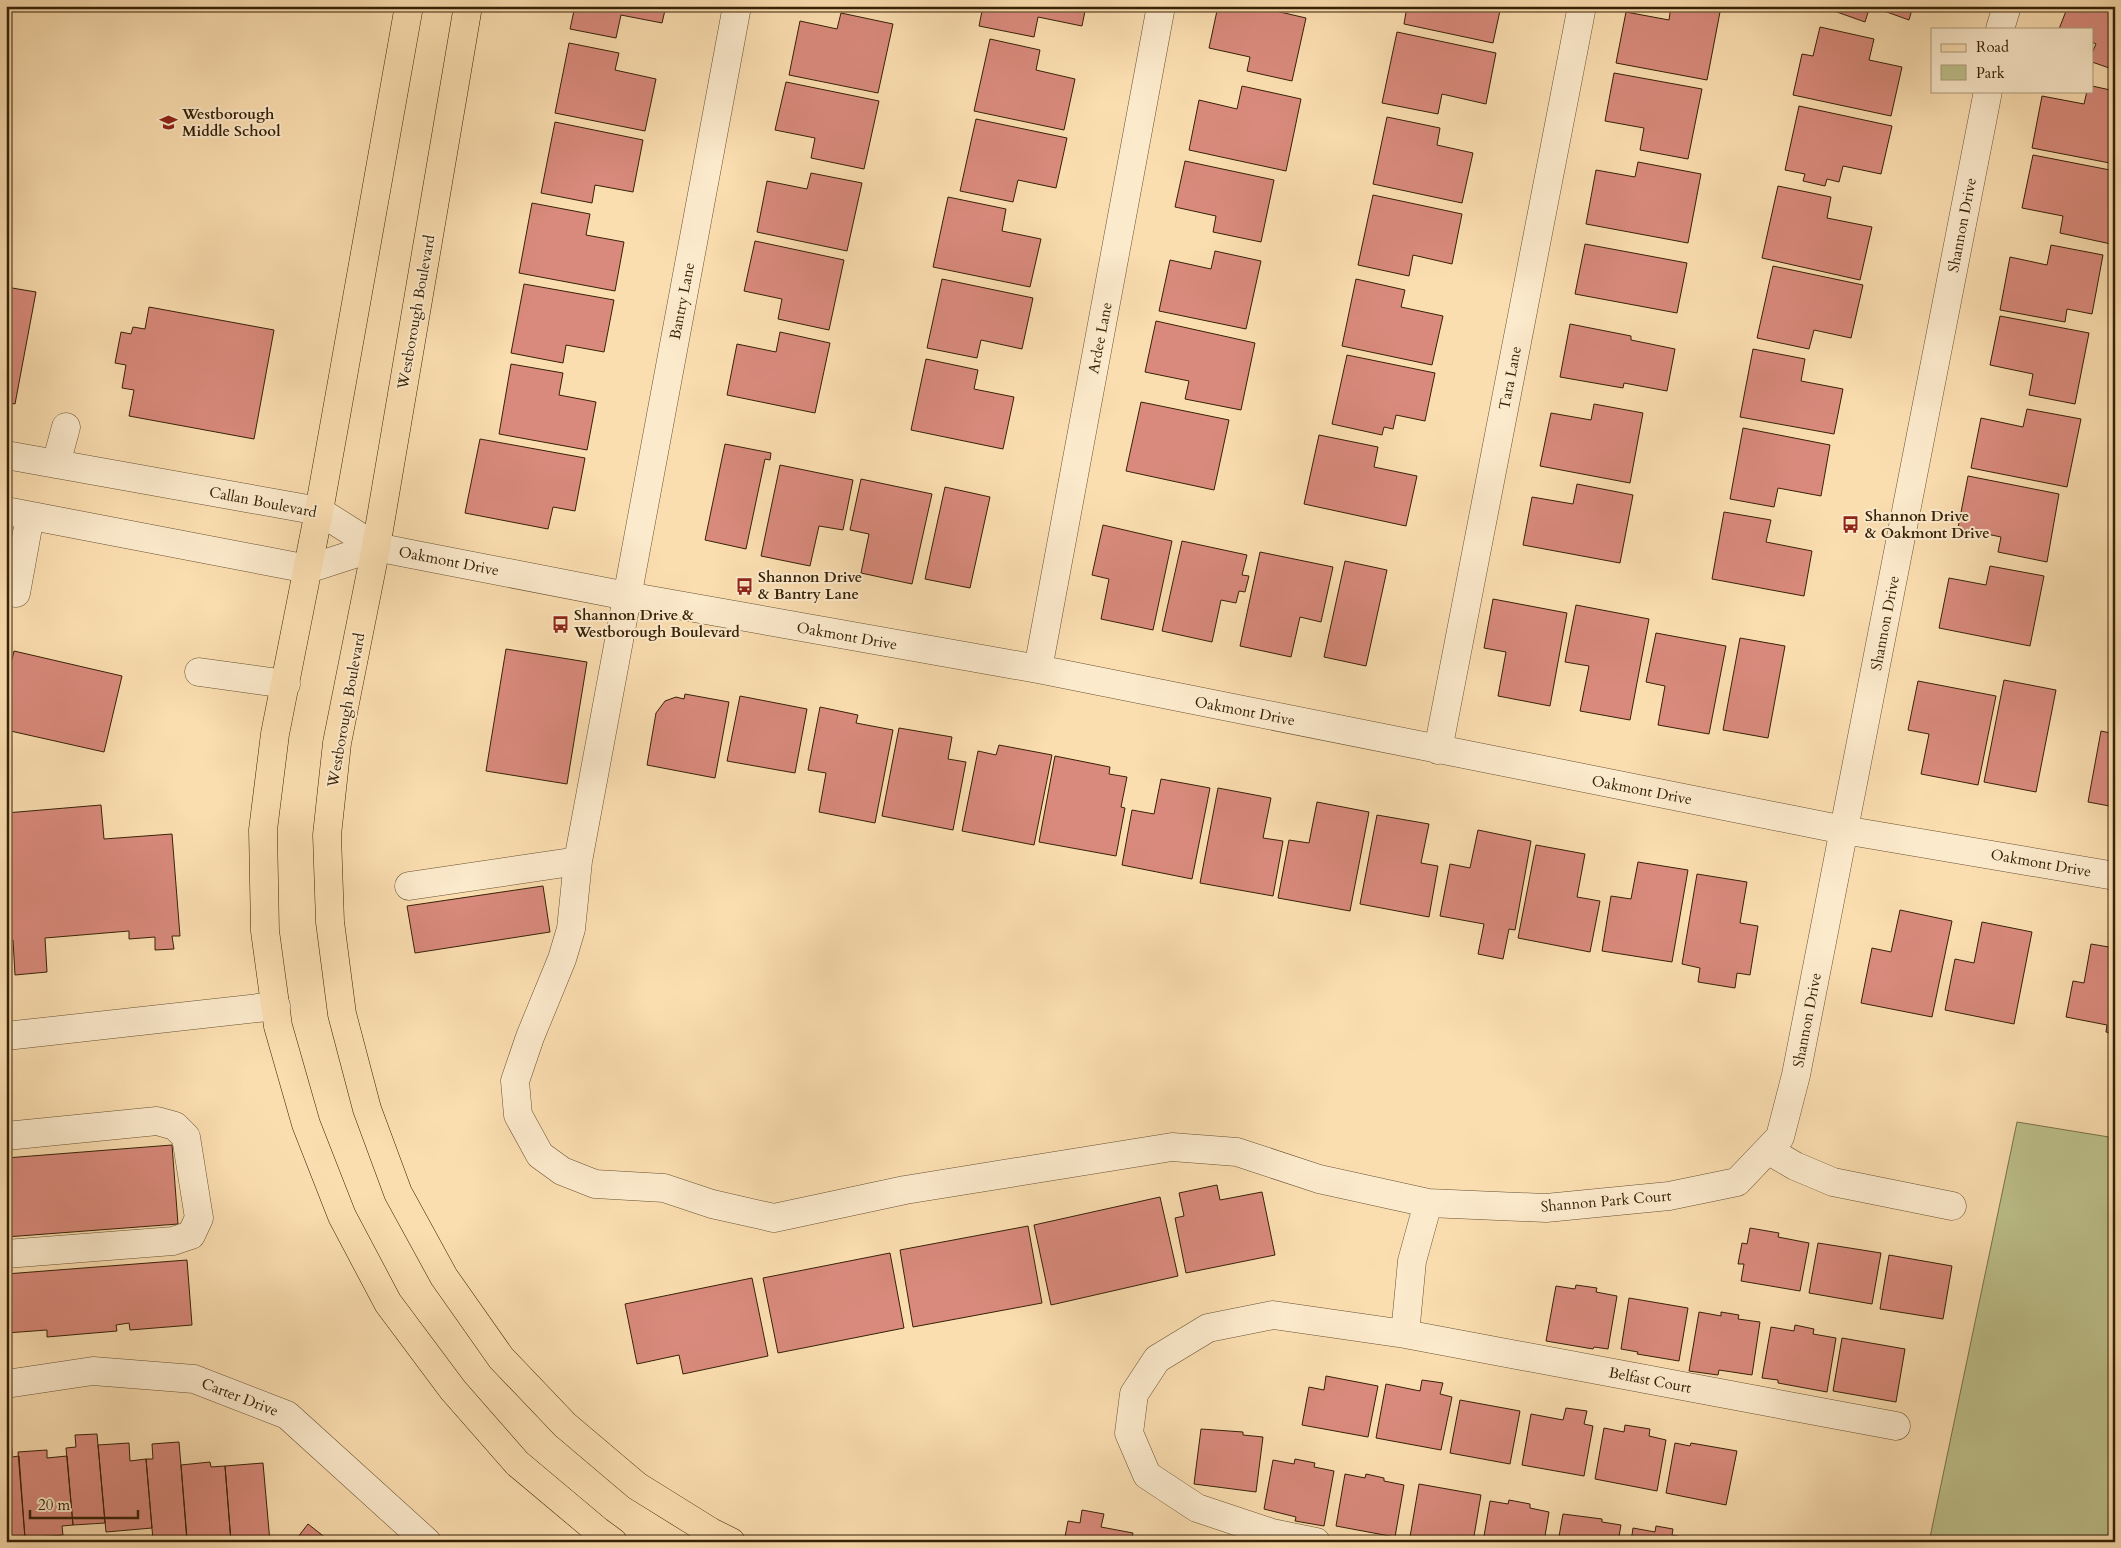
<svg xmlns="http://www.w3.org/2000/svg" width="2121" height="1548" font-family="Cardo,serif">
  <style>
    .green { fill: #bdc18c; stroke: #7a7149 }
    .building { fill: #d98a7c; stroke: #362106 }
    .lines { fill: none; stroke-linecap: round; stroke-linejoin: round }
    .minor-casing { stroke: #675030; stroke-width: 29 }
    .major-casing { stroke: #362106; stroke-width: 29 }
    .minor { stroke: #fceacc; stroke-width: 28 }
    .major { stroke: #fbdeb0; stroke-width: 28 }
    .labels { text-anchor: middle; stroke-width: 4; stroke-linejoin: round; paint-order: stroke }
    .poi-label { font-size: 15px; font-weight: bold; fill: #362106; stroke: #fceacc; text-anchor: start }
    .street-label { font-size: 15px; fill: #362106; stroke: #fceacc }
  </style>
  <rect width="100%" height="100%" fill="#fbdeb0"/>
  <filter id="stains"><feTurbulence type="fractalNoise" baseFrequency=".004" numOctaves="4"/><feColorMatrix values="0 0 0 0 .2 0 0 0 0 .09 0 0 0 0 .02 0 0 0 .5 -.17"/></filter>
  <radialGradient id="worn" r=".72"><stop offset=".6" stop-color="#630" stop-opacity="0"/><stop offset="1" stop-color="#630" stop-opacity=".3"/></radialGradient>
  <path class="green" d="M2017,1122L2115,1138V1542H1929Z"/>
  <path class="building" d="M575,6H666L662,23L621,15L616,38L570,29Z
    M983,6H1086L1082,26L1038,17L1034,37L979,26Z
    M1218,6H1254L1306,18L1292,81L1247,71L1250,57L1209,48Z
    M1407,6H1501L1493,43L1404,24Z
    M1671,6H1688L1720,12L1707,80L1616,63L1626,12L1669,20Z
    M1820,6H1870L1865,22Z
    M1870,6H1913L1909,20Z
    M2068,6H2115V70L2092,62V53L2096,44L2092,42V29H2059Z
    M841,13L893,24L878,93L789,75L800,21L837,29Z
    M1820,27L1874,39L1869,60L1902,67L1891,116L1793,95L1802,54L1813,56Z
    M1397,32L1496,53L1486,104L1442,94L1438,114L1382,103Z
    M990,39L1040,50L1036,70L1075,79L1064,130L974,111Z
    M569,43L619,53L615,70L656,79L645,131L555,113Z
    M1614,73L1702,89L1688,159L1640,150L1644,128L1605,121Z
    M786,82L879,101L864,169L811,158L815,138L775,130Z
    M1242,86L1301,99L1286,171L1189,150L1199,100L1237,109Z
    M2092,86L2115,91V164L2032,148L2042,96L2084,104L2087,91H2092Z
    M1799,106L1892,126L1881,174L1843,166L1839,182L1827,179L1825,186L1803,181L1805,174L1785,170Z
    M1387,117L1440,128L1437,145L1473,153L1462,203L1373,184Z
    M976,119L1067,138L1056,188L1018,180L1013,202L960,191Z
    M555,122L643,140L633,192L595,185L592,203L541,193Z
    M2033,155L2115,171V226L2111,244L2060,233L2063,216L2022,208Z
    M1185,161L1274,180L1261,242L1213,232L1216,216L1175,207Z
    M1638,162L1701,174L1688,243L1586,224L1596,170L1635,177Z
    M811,173L862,183L847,251L757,232L767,181L807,189Z
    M1778,186L1831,197L1827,218L1872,227L1860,280L1762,258Z
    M1373,195L1462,214L1452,264L1413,255L1409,276L1358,265Z
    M948,197L1006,209L1002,231L1041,239L1030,287L933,267Z
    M532,203L590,214L586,235L624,242L615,291L519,273Z
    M755,241L844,260L829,330L778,319L782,299L744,291Z
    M1585,244L1687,263L1677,313L1575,294Z
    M2051,245L2103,255L2092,314L2067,309L2065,322L2000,310L2010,257L2047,265Z
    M1215,251L1261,261L1246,329L1159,311L1170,260L1211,269Z
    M1773,266L1863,285L1851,338L1814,330L1809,349L1757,338Z
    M942,279L1033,298L1022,349L981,340L977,358L927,348Z
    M1356,279L1405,290L1401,307L1443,316L1432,365L1342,346Z
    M524,284L614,300L604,352L566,345L563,363L511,353Z
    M6,287L36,292L15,404L6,402Z
    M149,307L274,330L254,439L129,416L134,390L122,388L126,365L115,363L121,332L131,334L133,327L145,329Z
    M2000,316L2089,333L2075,404L2029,395L2033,374L1990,365Z
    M1156,321L1255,343L1241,410L1185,399L1189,381L1145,372Z
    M1570,324L1631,336V340L1675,349L1667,391L1624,383L1623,388L1560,377Z
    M780,332L830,343L815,413L727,395L737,344L776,352Z
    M1753,349L1805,359L1801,381L1843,389L1834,434L1740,417Z
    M1347,355L1435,373L1425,421L1396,415L1393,429L1384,427L1382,435L1332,424Z
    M926,359L978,370L974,389L1014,397L1003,449L911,430Z
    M511,364L563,373L559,395L596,402L587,450L499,434Z
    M1141,402L1229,420L1214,490L1126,471Z
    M1594,404L1643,413L1630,483L1540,466L1551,413L1591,420Z
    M2027,409L2081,419L2067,487L1971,468L1981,418L2023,427Z
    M1743,428L1830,445L1821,496L1778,488L1774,507L1730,499Z
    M1319,435L1378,447L1374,467L1417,476L1406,526L1304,504Z
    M480,439L585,458L575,511L553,507L548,529L465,513Z
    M725,444L771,453L770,460L765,459L746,549L705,540Z
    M780,465L853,480L843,530L819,526L810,566L761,556Z
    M1968,476L2059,494L2047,562L1998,552L2001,537L1958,528Z
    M861,479L932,494L912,584L861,573L869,534L850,530Z
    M1577,484L1633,495L1620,563L1523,545L1532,497L1573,504Z
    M945,487L990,497L970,588L925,579Z
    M1724,512L1771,520L1766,542L1812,551L1804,596L1712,579Z
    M1103,525L1172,541L1153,630L1101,619L1109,579L1092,575Z
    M1182,541L1247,555L1242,575L1249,576L1245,592L1239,591L1236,603L1221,600L1212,642L1162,631Z
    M1260,552L1333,567L1321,622L1300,617L1291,657L1240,646Z
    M1345,561L1387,570L1366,666L1324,657Z
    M1990,566L2044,576L2030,646L1939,628L1949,578L1986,585Z
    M1493,599L1567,613L1550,706L1498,696L1506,652L1484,648Z
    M1576,605L1649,619L1630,720L1580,711L1589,666L1565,662Z
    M1656,633L1726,646L1709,734L1658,725L1665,686L1646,682Z
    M1740,638L1785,646L1768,738L1723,730Z
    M506,649L587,662L567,784L486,771Z
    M14,651L122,676L104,752L6,730V685Z
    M2004,680L2056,690L2036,792L1984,782Z
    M1918,681L1996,696L1978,785L1921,774L1929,734L1908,730Z
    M685,694L729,702L715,778L647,765L656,713L665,701L676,697L684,699Z
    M740,696L807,709L795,773L727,761Z
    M820,707L858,715L856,723L893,730L875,823L819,812L826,773L808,770Z
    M899,728L952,737L948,759L966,762L953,830L882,816Z
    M2101,731L2115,734V807L2088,802Z
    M999,745L1052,755L1034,845L962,831L978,751L996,755Z
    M1055,756L1110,767L1109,774L1127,777L1121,807L1125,808L1116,856L1039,842Z
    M1161,779L1210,788L1192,879L1122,865L1132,810L1154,814Z
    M1218,788L1271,798L1263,838L1283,841L1273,896L1200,883Z
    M1317,802L1369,812L1350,911L1278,898L1289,840L1309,843Z
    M101,805L104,839L172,834L180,936H172L174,949L155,950V937L129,939V931L45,938L47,972L15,975L13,940L6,941V813Z
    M1377,815L1429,824L1421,863L1438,866L1429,917L1360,904Z
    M1478,830L1531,841L1515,930L1509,929L1503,959L1478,954L1484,924L1440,916L1450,864L1470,868Z
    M1536,845L1585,854L1577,897L1600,901L1590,952L1518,938Z
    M1638,862L1688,870L1672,962L1602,951L1611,896L1631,899Z
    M1697,874L1747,882L1740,923L1758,926L1750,975L1737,973L1735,988L1698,982L1700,968L1682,964Z
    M543,886L550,932L415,953L407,906Z
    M1900,910L1952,921L1932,1017L1861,1003L1872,948L1891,952Z
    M1982,922L2032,932L2014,1024L1945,1010L1955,959L1974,963Z
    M2091,944L2115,948V1034L2106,1032L2107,1025L2066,1017L2073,981L2084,983Z
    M172,1145L178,1224L6,1237V1158Z
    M1217,1185L1220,1200L1262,1192L1275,1255L1186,1273L1175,1218L1184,1216L1179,1193Z
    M1160,1197L1178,1276L1051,1305L1034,1225Z
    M1028,1226L1042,1303L913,1327L900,1250Z
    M1750,1228L1779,1233L1778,1237L1809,1243L1800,1291L1741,1281L1744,1264H1738L1742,1243L1747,1244Z
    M1818,1243L1881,1253L1872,1304L1809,1293Z
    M890,1253L904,1328L778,1353L763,1278Z
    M1889,1255L1952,1266L1943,1319L1880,1309Z
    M187,1260L192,1325L130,1330L129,1323L116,1325L117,1331L47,1337V1330L6,1333V1274Z
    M752,1278L768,1356L683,1374L679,1355L637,1364L625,1304Z
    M1576,1285L1597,1288L1596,1292L1617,1296L1608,1349L1594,1347L1593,1349L1546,1341L1556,1286L1575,1289Z
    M1629,1298L1688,1308L1679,1361L1637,1354L1638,1352L1621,1349Z
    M1699,1312L1721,1316V1312L1739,1315L1738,1319L1760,1322L1752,1375L1719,1370L1718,1375L1689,1371Z
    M1795,1325L1814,1329L1813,1334L1836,1338L1827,1392L1778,1383V1380L1762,1378L1771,1327L1794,1331Z
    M1842,1338L1905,1349L1896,1402L1833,1391Z
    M1326,1376L1378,1386L1368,1437L1302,1425L1309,1387L1324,1390Z
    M1422,1380L1443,1383L1440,1394L1452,1397L1441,1450L1376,1438L1386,1384L1420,1391Z
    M1460,1400L1520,1411L1510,1464L1450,1453Z
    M1566,1408L1587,1411L1584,1424L1593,1426L1584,1476L1522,1465L1531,1414L1563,1420Z
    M1625,1425L1650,1429L1649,1436L1666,1440L1657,1491L1595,1479L1604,1428L1624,1432Z
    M1201,1429L1243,1432V1435L1263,1437L1256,1492L1194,1484Z
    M97,1434L105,1523L73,1525L66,1448L76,1447L75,1435Z
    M179,1442L187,1538L153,1540L146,1459H153L152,1444Z
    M129,1443L130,1461L146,1459L152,1528L106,1532L98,1445Z
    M1675,1443L1690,1446L1691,1443L1737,1451L1726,1505L1666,1493Z
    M6,1449H12V1457L19,1456L25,1538L6,1540Z
    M47,1450V1458L67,1456L73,1525L62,1526L63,1535L25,1538L18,1452Z
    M1295,1459L1315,1463L1314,1467L1334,1471L1324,1526L1295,1521L1296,1517L1264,1509L1273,1460L1294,1464Z
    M210,1462L211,1467L225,1466L231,1542H187L181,1465Z
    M263,1463L270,1542H231L225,1466Z
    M1345,1474L1365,1478L1366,1474L1384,1478V1481L1404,1485L1395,1537L1336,1526Z
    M1419,1484L1481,1495L1473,1542H1423L1424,1539L1410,1537Z
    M1509,1500L1530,1504V1508L1549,1512L1544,1542H1483L1490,1501L1508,1504Z
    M1082,1510L1104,1514L1101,1527L1133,1533L1131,1542H1064L1068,1521L1080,1523Z
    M1563,1514L1602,1519V1522L1621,1525L1618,1542H1558Z
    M308,1524L331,1542H294Z
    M1656,1526L1673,1529L1672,1535L1694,1539L1693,1542H1631L1633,1528L1655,1532Z"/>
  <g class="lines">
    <defs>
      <path id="minor" d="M737,6L578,861L571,929L562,959L530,1037L515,1081L518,1115L540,1155L562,1171L595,1184L664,1188L712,1204L774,1218L905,1190L1172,1147L1237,1152L1319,1179L1428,1203L1546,1208L1669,1196L1737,1182L1780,1137L1796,1075L1988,91
        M2000,29L2007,6
        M6,455L319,511L376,547L411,554L627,596L1038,669L1844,830L2115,876
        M56,464L66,427
        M6,511L308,569L376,547
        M16,593L30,516
        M1038,669L1161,6
        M199,672L286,684
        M1438,750L1582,6
        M409,886L578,861
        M6,1036L276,1006
        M6,1136L157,1121L175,1126L186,1137L199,1218L191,1235L173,1241L6,1254
        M1768,1150L1795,1166L1833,1182L1952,1206
        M1405,1334L1896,1426
        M6,1384L93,1371L194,1379L287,1415L427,1542
        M1316,1542L1272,1533L1197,1508L1147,1475L1129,1433L1134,1394L1157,1359L1208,1328L1273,1315L1405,1334L1412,1261L1428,1203"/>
      <path id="major" d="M409,6L319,511L275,734L263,830L265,931L278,1026L306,1124L342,1216L388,1303L453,1390L517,1463L598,1531L613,1542
        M468,6L376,547L337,743L327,835L330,922L342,1014L367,1109L398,1193L444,1277L501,1358L565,1425L637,1486L711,1532L731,1542"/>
    </defs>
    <use href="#minor" class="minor-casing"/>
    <use href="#major" class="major-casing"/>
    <use href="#minor" class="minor"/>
    <use href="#major" class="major"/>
  </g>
  <defs>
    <symbol id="school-bare" viewBox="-9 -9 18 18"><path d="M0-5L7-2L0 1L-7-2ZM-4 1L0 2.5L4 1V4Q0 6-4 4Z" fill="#8f2418" stroke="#fceacc" stroke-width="2.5" paint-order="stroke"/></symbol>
    <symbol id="bus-bare" viewBox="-9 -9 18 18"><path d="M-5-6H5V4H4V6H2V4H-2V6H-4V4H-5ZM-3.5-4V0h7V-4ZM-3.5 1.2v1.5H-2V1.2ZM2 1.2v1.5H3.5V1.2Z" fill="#8f2418" stroke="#fceacc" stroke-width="2.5" paint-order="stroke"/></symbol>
  </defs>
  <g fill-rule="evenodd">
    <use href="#school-bare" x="156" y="110" width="25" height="25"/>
    <use href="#bus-bare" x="1838" y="512" width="25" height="25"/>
    <use href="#bus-bare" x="732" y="574" width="25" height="25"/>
    <use href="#bus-bare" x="548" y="612" width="25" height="25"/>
  </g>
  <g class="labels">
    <g class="poi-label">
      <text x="182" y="119">Westborough<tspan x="182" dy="17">Middle School</tspan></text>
      <text x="1865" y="521">Shannon Drive<tspan x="1865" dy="17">&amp; Oakmont Drive</tspan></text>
      <text x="758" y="582">Shannon Drive<tspan x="758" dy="17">&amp; Bantry Lane</tspan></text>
      <text x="574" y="620">Shannon Drive &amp;<tspan x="574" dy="17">Westborough Boulevard</tspan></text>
    </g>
    <g class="street-label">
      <text transform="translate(1962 225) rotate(-79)" y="5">Shannon Drive</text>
      <text transform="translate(682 301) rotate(-79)" y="5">Bantry Lane</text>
      <text transform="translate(416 312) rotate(-80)" y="5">Westborough Boulevard</text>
      <text transform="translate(1100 338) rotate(-79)" y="5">Ardee Lane</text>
      <text transform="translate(1510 378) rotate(-79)" y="5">Tara Lane</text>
      <text transform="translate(263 502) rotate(11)" y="5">Callan Boulevard</text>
      <text transform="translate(449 561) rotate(11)" y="5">Oakmont Drive</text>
      <text transform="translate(1885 623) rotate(-79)" y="5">Shannon Drive</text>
      <text transform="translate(847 636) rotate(10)" y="5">Oakmont Drive</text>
      <text transform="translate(346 710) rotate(-80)" y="5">Westborough Boulevard</text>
      <text transform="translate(1245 711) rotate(11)" y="5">Oakmont Drive</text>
      <text transform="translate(1642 790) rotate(11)" y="5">Oakmont Drive</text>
      <text transform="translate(2041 863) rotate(10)" y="5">Oakmont Drive</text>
      <text transform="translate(1807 1020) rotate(-79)" y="5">Shannon Drive</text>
      <text transform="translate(1606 1201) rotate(-5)" y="5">Shannon Park Court</text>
      <text transform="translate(1650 1380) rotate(11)" y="5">Belfast Court</text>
      <text transform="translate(240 1397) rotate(21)" y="5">Carter Drive</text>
    </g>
  </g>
  <rect width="2121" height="1548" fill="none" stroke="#fbdeb0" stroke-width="25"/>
  <rect x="8" y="8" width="2106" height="1533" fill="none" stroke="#362106" stroke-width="2.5"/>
  <rect x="12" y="12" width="2096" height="1523" fill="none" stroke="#362106"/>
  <rect x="1931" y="28" width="162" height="65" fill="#fceacc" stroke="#ad9a7d"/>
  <rect x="1941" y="44" width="25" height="8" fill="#fbdeb0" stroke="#ad9a7d"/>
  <text x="1976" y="52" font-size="15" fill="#362106">Road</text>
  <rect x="1941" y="65" width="25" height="15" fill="#bdc18c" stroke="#ad9a7d"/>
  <text x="1976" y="78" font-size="15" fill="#362106">Park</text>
  <path d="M30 1510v8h108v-8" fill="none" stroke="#362106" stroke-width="2.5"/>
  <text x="38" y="1510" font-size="15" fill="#362106" stroke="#fceacc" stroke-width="4" paint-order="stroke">20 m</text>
  <rect width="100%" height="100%" filter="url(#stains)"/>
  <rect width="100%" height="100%" fill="url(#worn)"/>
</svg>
